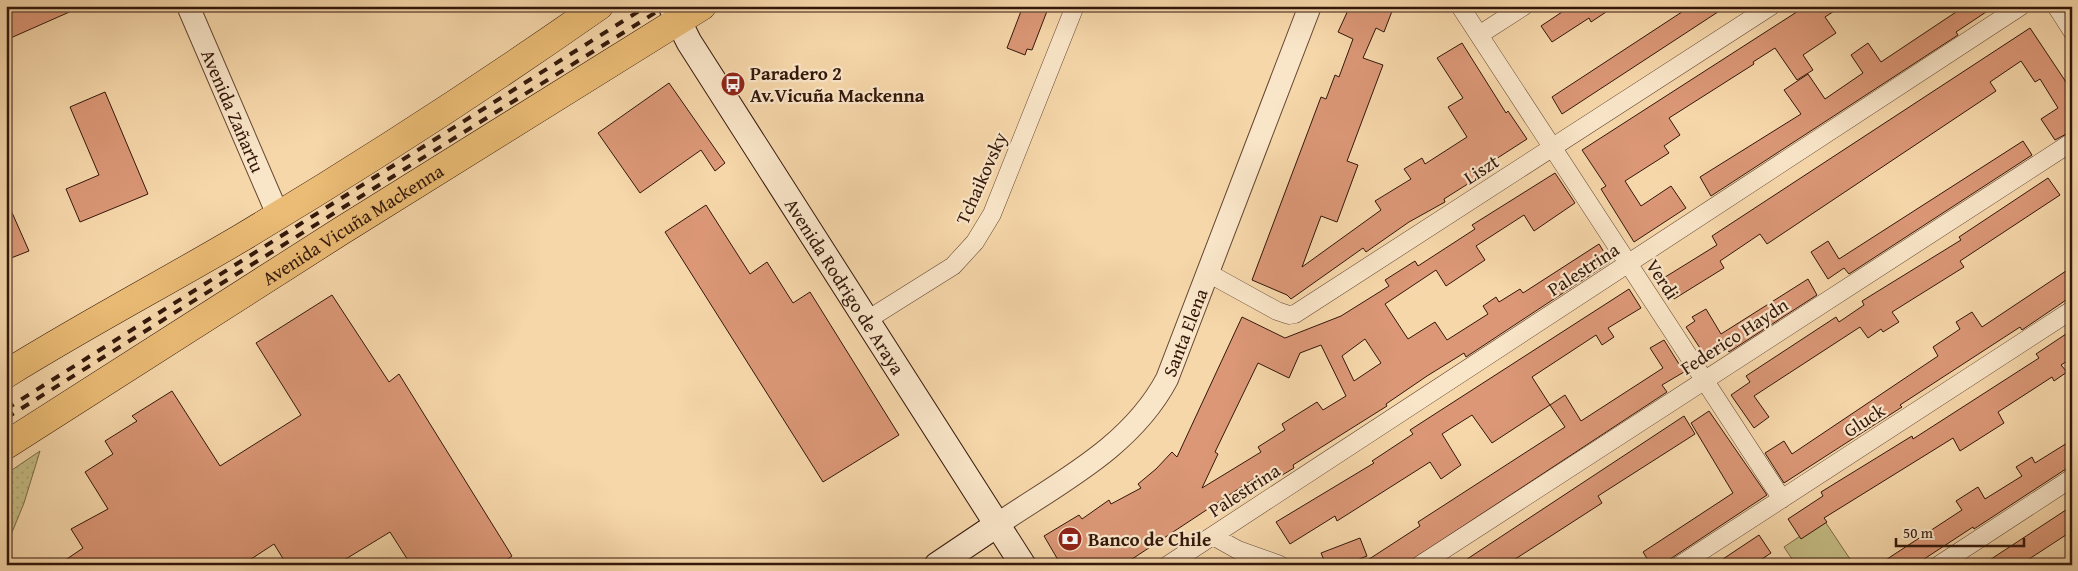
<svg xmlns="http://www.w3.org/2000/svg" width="2078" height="571" font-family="'Gentium Book Plus',serif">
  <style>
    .grass { fill: url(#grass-dots); stroke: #7c6a47 }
    .park { fill: #c4bc84; stroke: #7c6a47 }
    .building { fill: #db9776; stroke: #33170a; fill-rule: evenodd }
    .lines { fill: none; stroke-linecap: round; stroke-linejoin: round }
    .minor-casing { stroke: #644732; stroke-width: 19 }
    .tertiary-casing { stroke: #644732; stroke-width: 24 }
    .secondary-casing { stroke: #33170a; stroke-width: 27 }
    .primary-casing { stroke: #33170a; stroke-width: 29 }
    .minor { stroke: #f9e5c8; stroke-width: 18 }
    .tertiary { stroke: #f9e5c8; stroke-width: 22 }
    .secondary { stroke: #f9e5c8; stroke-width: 25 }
    .primary { stroke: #ebbc75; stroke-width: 28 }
    .rail { stroke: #33170a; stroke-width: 4; stroke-dasharray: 9 9; stroke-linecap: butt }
    .labels { text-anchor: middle; stroke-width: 4.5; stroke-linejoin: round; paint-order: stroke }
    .poi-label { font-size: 19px; font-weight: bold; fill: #33170a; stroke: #f9e5c8; text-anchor: start }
    .street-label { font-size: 19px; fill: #33170a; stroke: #f9e5c8 }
  </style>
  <defs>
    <pattern id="grass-dots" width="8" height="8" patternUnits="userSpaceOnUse" patternTransform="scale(1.25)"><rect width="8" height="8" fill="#c4bc84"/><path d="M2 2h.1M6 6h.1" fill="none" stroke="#a9a171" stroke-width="1.8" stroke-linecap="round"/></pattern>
  </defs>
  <rect width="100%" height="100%" fill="#f6d7aa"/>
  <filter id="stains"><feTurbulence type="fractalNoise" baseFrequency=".004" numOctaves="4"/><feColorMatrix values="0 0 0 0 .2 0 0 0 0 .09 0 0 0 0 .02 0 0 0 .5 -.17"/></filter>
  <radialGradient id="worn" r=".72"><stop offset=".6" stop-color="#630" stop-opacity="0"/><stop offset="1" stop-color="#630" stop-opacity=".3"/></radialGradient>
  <path class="grass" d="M40,451L24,503L6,547V474Z"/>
  <path class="park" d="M1824,520L1854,565H1796L1784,547Z"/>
  <path class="building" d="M6,6H83L6,40Z
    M1023,6H1049L1032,50L1027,49L1025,55L1007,48Z
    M1350,6H1394L1384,32L1376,28L1363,58L1383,65L1347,161L1358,165L1337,222L1321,216L1302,267L1381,210L1375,201L1411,179L1404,169L1422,158L1425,164L1467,137L1448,107L1463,98L1437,58L1462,43L1506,113L1508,111L1527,139L1482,168L1485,173L1444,199L1445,202L1409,222L1366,252L1363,248L1291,299L1287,295L1252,280L1321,97L1326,99L1335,75L1339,77L1353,39L1338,32Z
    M1571,6H1615L1591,22L1589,18L1552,42L1541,26Z
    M1691,6H1727L1562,114L1552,97Z
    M1806,6H1842L1825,17L1836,33L1803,55L1813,70L1797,80L1775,48L1753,62L1754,64L1669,118L1680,135L1664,146L1669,153L1625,181L1641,206L1671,186L1686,208L1634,242L1601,189L1606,186L1582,150Z
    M1965,6H1995L1956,32L1958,35L1711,196L1700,177L1801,114L1784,90L1808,74L1825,99L1863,73L1851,55L1868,43L1881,62Z
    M2030,28L2072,91V131L2055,140L2041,119L2058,108L2040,79L2035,82L2021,61L1990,82L1996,91L1767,244L1760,234L1720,261L1724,268L1674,299L1662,279L1717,245L1712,236Z
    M669,83L725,163L715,171L701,150L640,193L598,133Z
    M105,92L148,194L80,222L66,189L99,175L70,107Z
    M2023,141L2032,155L1849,274L1844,268L1828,279L1811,252L1828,241L1839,259Z
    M1555,173L1575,203L1534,231L1524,215L1476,246L1485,260L1446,286L1436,270L1385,304L1408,339L1435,322L1447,340L1488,314L1483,306L1496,297L1499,302L1520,289L1523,293L1599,244L1610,262L1466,357L1464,353L1427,376L1386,404L1387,406L1293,465L1294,468L1264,486L1258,476L1123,565H1061L1044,536L1079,515L1082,519L1109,500L1111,504L1141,488L1138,484L1156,469L1172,452L1177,457L1242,317L1285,338L1341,316L1389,286L1385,280L1415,261L1418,266L1475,229L1472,225ZM1365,339L1381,363L1354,381L1342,356ZM1321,345L1346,396L1323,410L1317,402L1282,424L1285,430L1258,447L1261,452L1202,488L1218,454L1215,452L1258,363L1289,378L1300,353Z
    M2048,178L2060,195L1960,261L1964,267L1892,312L1899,322L1883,332L1881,329L1868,338L1860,327L1754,396L1769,417L1754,428L1731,395L1750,382L1746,376L1836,317L1839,322L1864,305L1862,301L1961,240L1959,237Z
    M6,199L29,251L6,260Z
    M706,205L750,274L767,262L793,303L810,292L899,435L823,482L665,232Z
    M2072,267V296L2022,330L2020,327L1900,405L1902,407L1784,483L1765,453L1784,441L1792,454L1938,356L1933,347L1960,329L1956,322L1972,312L1982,327Z
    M1808,279L1817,295L1729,352L1725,346L1706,357L1686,327L1695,321L1692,317L1706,309L1721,334Z
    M1629,289L1641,308L1608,328L1614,337L1602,345L1596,335L1532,377L1550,405L1492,443L1472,415L1442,434L1461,465L1441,479L1430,462L1337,521L1335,516L1290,544L1276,522L1374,463L1372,461L1413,434L1410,430Z
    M332,295L389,382L399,374L512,556L500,565H411L390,532L336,565H287L274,544L242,565H58L83,548L71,529L108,509L85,472L113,454L105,441L137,421L132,416L172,391L220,466L301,415L256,343Z
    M2072,330V358L2061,365L2067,372L2054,381L2052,377L1998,412L2004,423L1960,451L1953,438L1824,518L1827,522L1801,539L1788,519L1823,496L1821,492L1912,436L1913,439L2039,358L2036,354Z
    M1664,340L1684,372L1662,385L1667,392L1404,565H1360L1420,526L1418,522L1565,427L1550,405L1565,395L1581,421L1663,368L1650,348Z
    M1709,411L1767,495L1661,565H1651L1643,552L1733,493L1691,423Z
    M1684,416L1695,434L1598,496L1602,503L1506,565H1458Z
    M2072,440V465L1974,529L1973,527L1915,565H1878L1962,510L1956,501L1978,487L1985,499L2022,476L2016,467L2032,457L2035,463Z
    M2072,506V531L2020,565H1982Z
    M1759,535L1771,553L1753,565H1714Z
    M1360,538L1367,556L1345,565H1326L1321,553Z"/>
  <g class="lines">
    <defs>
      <path id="minor" d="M1460,6L1782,499
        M2056,6L2072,31
        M1479,35L1524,6
        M1208,273L1277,311L1289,315L1295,314L1771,6
        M867,320L953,266L975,242L992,214L1075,6
        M1213,536L1238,550L1280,565
        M1168,565L2021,6
        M1420,565L2072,142
        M1680,565L2072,310
        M1939,565L2072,478"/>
      <g id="tertiary">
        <path id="s1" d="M188,6L278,215"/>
        <path id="s2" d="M998,524C1060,482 1131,447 1167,379L1310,6"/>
      </g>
      <g id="secondary">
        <path id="s3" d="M671,6L689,42L1023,565"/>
        <path d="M937,565L998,524"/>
      </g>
      <g id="primary">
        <path d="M6,374C83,326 163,284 241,238C363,165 482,88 599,6"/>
        <path id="s4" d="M6,445L341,231L702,6"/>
      </g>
    </defs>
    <use href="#minor" class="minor-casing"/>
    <use href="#tertiary" class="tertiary-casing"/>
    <use href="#secondary" class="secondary-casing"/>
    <use href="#primary" class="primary-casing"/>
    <use href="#minor" class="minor"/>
    <use href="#tertiary" class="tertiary"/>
    <use href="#secondary" class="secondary"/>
    <use href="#primary" class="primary"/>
    <path class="rail" d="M6,409L647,6
      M6,418L666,6"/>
  </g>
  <defs>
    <symbol id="bus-disc" viewBox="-11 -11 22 22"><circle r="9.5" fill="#8f2418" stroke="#f9e5c8"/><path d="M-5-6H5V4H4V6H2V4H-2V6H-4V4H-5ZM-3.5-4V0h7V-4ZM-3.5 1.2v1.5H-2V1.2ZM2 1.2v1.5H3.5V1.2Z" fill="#fff"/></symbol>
    <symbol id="bank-disc" viewBox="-11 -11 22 22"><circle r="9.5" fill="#8f2418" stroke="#f9e5c8"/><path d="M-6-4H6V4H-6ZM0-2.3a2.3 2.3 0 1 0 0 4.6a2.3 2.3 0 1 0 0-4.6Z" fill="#fff"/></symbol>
  </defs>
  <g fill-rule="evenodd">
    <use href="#bus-disc" x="719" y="70" width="28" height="28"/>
    <use href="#bank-disc" x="1056" y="525" width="28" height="28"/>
  </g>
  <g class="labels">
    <g class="poi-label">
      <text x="750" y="80">Paradero 2<tspan x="750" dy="22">Av.Vicuña Mackenna</tspan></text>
      <text x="1088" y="546">Banco de Chile</text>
    </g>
    <g class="street-label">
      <text dy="7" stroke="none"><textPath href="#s1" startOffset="114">Avenida Zañartu</textPath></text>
      <text transform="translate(1481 169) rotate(-33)" y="7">Liszt</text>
      <text transform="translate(981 178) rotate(-66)" y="7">Tchaikovsky</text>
      <text dy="7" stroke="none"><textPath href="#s4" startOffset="411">Avenida Vicuña Mackenna</textPath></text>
      <text transform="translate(1583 269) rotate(-33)" y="7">Palestrina</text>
      <text transform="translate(1663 279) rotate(57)" y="7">Verdi</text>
      <text dy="7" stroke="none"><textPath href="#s3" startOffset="330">Avenida Rodrigo de Araya</textPath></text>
      <text dy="7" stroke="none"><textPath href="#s2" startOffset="275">Santa Elena</textPath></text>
      <text transform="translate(1734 336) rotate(-33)" y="7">Federico Haydn</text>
      <text transform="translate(1864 420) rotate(-33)" y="7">Gluck</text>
      <text transform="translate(1244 490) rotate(-33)" y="7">Palestrina</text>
    </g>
  </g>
  <rect width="2078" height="571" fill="none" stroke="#f6d7aa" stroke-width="25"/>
  <rect x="8" y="8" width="2063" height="556" fill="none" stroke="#33170a" stroke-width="2.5"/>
  <rect x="12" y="12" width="2053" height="546" fill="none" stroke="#33170a"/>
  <path d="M1896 538v8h128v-8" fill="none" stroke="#33170a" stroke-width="2.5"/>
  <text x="1903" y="538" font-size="15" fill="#33170a" stroke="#f9e5c8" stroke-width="4" paint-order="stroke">50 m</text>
  <rect width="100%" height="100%" filter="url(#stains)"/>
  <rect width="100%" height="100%" fill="url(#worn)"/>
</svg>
